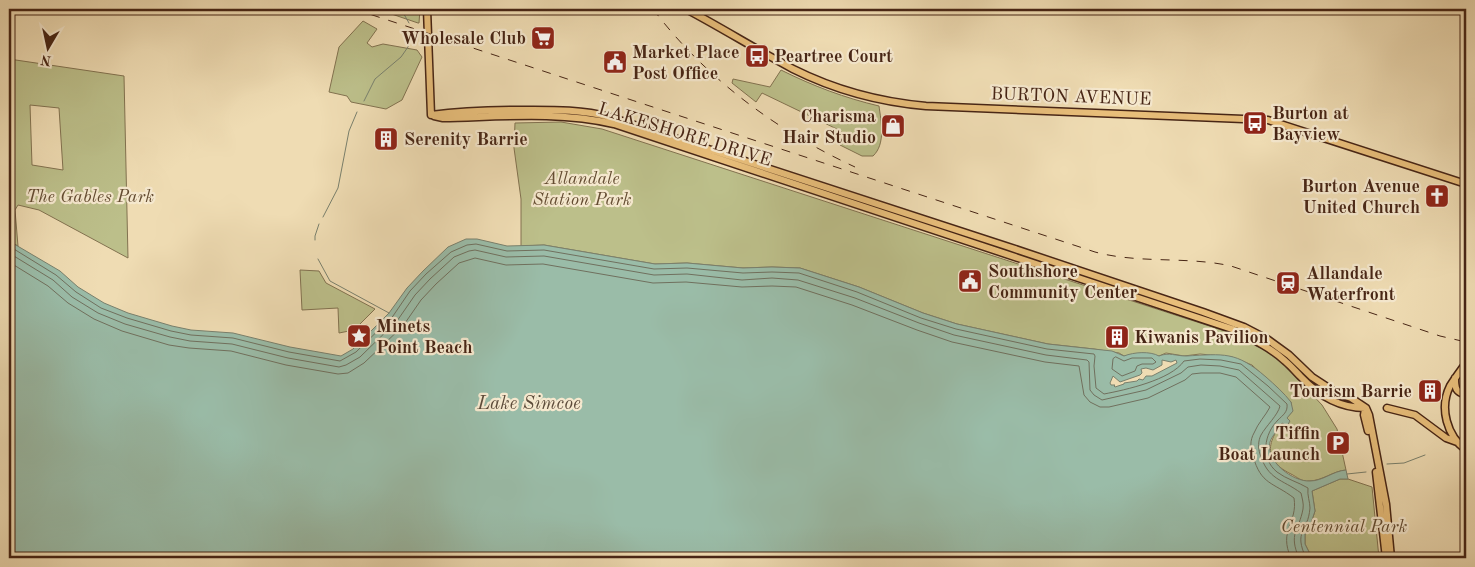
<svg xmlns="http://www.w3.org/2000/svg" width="1475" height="567" font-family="'Old Standard TT',serif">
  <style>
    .green { fill: #bcbf8a; stroke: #827250; fill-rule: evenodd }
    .water { fill: #9abca8; stroke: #79806d; fill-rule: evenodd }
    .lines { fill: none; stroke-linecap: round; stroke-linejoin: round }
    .shore { stroke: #70705e; stroke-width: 1 }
    .stream { stroke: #79806d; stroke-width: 1 }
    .major-casing { stroke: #472515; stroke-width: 9 }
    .major { stroke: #e8be7a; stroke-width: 6 }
    .rail { stroke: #472515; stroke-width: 1; stroke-dasharray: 9 9; stroke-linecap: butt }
    .labels { text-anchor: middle; stroke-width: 4.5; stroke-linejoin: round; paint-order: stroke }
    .poi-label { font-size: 18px; font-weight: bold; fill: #472515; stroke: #f5e8ce; text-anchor: start }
    .street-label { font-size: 18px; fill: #472515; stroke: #f5e8ce }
    .park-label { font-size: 18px; font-style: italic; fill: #644c32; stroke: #f5e8ce }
    .water-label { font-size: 19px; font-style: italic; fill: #5c4b3a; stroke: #f5e8ce }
  </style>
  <rect width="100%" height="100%" fill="#efdcb3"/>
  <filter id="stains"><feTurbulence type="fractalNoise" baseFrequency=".004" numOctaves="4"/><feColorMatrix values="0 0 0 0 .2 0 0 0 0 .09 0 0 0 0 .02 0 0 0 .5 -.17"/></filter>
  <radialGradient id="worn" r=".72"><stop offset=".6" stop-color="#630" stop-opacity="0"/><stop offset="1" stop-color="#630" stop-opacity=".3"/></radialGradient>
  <path class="green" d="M9,9V59L124,76L128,258L39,210L18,205L15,210L18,246L9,241ZM30,105L59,108L63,170L32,165Z
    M377,9H420L419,23H418Z
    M363,21L377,29L367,43L372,47L383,44L417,50L422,57L402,100L386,109L351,102L347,96L329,92L339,47Z
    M781,70C813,86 845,98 879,106C881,121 886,144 873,156H862L840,145L841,131L762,93L756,102L732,83L733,79L770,87Z
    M561,122L602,129L1237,335L1277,357L1322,405L1337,429L1346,470C1333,471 1322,481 1309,481C1302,482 1297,477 1291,474C1256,457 1272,433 1292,412L1291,402L1252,365L1232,357L1200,354L1184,356L1166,353L1159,356H1124L1119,353L1094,349L1048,344L957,324L923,313L859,287L800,268L772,267L743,268L687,263L655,264L544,245L521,246V199L514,148L515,123Z
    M300,270L319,271L326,283L375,309L354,330L339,333L338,308L302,310Z
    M1340,479H1348L1372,487L1379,558H1312L1305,544V534L1312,528L1310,526L1315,511L1312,491Z"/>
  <path class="water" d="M466,239H477L507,246L544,245L655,264L687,263L743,268L772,267L800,268L859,287L923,313L957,324L1048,344L1112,351L1124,356C1134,352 1150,351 1159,356C1169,352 1176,356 1186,356C1224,354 1236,351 1266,377C1275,385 1284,393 1291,402L1293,411L1287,418L1290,421L1287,426L1282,423C1279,428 1272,436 1270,442C1265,461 1293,482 1310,481C1323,481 1333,471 1346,470L1348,479H1340L1312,491L1315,511L1310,526L1312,528L1311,531L1305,534V544L1312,558H9V241L60,271L78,287L104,303L128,313L172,326L191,330L233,333L290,347L341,356L353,349L389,313L407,288L423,271L448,247ZM1162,360L1171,362L1176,360L1177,363L1152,376H1146L1143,380L1139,379L1137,381L1124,383V384L1115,387L1114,386L1115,385H1111L1110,383L1113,376L1120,382L1140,375L1142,373L1141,369L1146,368L1153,370L1162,365Z"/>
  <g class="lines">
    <path class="shore" d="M9,246L56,275L76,292L101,308L127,318L171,331L191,335L233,338L289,352L340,361L356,352L393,316L410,291L426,274L451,252L467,245L476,244L507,251L544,250L654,269L687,268L743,273L772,272L799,273L857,292L921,318L956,329L1047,349L1094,354L1095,356L1094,366L1096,388L1104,394C1125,390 1171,380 1184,361L1200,359L1221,360L1241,364L1268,386L1287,404C1288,412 1283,415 1278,420C1264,434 1260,458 1277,472C1286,479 1298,482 1308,488C1307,495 1310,502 1310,508C1308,533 1293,530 1306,558
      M9,253L53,280L72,297L98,313L125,324L170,337L190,341L232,344L288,358L339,367L346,365L360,357L397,321L415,295L430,279L454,257L469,251L475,250L506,257L544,256L654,275L687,274L742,280L772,278L798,280L855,298L919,323L954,335L1046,355L1087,360L1089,362L1090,390L1094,395L1102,400L1146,390L1181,373L1188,367L1201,365L1220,366L1239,370L1280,406C1278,415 1266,426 1261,435C1258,441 1258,448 1260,454C1268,480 1282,479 1301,493C1302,498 1304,504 1303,509C1299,531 1288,533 1299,558
      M9,262L48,286L68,303L94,319L122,331L169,345L189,348L231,351L286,365L338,374L348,373L364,363L403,326L421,300L436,284L459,263L475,258L506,265L543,264L653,283L686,282L742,287L772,286L796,287L852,305L917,330L952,342L1045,362L1079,366L1084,395L1090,402L1100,407H1109L1148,398L1185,380L1192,374L1201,373H1220L1236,377L1270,407C1266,415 1258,423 1254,433C1250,440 1250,448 1253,456C1261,485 1273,482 1294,498C1298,523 1278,530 1291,558
      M1116,357L1124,361L1132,358H1152L1156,362L1153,364H1142L1137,366L1135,371L1122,376L1112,369L1113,359Z"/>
    <path class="stream" d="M401,9L409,23
      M364,101L375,79L401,57L408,47L411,29
      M323,217L338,188L349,131L357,112
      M315,240V236L319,224
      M318,259L330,281L389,313
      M1387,464L1404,463L1425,455
      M1347,474L1366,472"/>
    <defs>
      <path id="major" d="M427,9L431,115
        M686,9C722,28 757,50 793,69C835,90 880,102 926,106L1268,120L1466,184
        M431,115C460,111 489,110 519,110C550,110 580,109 610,117L1006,246L1203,312L1244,327L1267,339L1289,355L1312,377L1335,392L1351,398L1366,408L1369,415L1386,504L1391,558
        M434,116L443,118C500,117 558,111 614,124L1232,329C1250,338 1270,347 1285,361C1291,366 1296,372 1301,377C1318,395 1340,408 1365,408
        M1466,363C1461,370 1455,378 1450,386C1439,408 1447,436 1466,450
        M1455,378C1455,389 1456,392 1466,395
        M1387,408L1415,415L1446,438L1457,442
        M1365,409L1364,415L1368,431
        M1376,472L1386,558"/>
    </defs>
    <use href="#major" class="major-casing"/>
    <use href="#major" class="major"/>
    <path class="rail" d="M354,9L1095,252C1139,264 1187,256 1231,266L1440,336L1466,342
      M653,9C705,78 777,131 855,167"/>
  </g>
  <defs>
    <symbol id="supermarket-square" viewBox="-11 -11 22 22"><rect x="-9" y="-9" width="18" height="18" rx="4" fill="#8f2418" stroke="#f5e8ce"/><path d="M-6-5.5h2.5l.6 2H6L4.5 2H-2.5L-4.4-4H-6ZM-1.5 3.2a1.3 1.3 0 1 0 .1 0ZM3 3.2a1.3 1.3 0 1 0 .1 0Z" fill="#fff"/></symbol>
    <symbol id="bus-square" viewBox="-11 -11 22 22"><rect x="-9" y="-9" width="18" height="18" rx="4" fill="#8f2418" stroke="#f5e8ce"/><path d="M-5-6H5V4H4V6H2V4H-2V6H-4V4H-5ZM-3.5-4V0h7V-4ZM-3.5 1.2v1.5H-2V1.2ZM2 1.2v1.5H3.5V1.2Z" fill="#fff"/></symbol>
    <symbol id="civic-square" viewBox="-11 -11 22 22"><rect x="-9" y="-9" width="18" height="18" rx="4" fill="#8f2418" stroke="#f5e8ce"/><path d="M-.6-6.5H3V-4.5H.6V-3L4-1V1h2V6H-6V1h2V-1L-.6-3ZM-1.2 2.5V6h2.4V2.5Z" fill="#fff"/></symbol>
    <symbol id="shop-square" viewBox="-11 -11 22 22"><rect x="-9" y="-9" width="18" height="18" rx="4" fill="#8f2418" stroke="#f5e8ce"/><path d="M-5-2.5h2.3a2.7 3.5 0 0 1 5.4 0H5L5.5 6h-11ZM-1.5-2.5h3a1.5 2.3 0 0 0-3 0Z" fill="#fff"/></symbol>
    <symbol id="building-square" viewBox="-11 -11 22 22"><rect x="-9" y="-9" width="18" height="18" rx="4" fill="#8f2418" stroke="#f5e8ce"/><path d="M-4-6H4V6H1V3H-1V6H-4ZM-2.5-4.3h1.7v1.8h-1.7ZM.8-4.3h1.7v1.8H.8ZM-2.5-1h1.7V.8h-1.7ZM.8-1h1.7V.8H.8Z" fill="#fff"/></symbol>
    <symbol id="church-square" viewBox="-11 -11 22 22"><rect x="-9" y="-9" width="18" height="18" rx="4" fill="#8f2418" stroke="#f5e8ce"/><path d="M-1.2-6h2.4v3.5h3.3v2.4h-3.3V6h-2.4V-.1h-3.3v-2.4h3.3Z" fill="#fff"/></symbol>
    <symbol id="station-square" viewBox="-11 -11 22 22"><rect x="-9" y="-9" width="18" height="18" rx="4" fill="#8f2418" stroke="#f5e8ce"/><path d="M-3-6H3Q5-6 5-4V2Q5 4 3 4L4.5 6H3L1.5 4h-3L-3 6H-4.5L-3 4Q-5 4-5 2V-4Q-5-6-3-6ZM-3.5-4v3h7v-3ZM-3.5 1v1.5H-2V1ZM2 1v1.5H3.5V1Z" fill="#fff"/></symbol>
    <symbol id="sight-square" viewBox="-11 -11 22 22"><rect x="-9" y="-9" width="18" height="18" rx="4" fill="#8f2418" stroke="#f5e8ce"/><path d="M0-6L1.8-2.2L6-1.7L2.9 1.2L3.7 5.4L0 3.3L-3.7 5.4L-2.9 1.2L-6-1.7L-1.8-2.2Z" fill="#fff"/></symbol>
    <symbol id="parking-square" viewBox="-11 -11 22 22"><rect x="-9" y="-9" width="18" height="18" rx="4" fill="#8f2418" stroke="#f5e8ce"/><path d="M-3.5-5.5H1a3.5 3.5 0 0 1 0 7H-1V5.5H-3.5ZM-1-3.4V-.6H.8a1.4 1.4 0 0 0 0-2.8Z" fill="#fff"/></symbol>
  </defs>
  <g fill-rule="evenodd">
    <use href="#supermarket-square" x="529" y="24" width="28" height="28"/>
    <use href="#bus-square" x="743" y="42" width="28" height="28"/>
    <use href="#civic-square" x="601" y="48" width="28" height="28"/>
    <use href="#bus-square" x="1241" y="109" width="28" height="28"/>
    <use href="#shop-square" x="879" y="112" width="28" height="28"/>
    <use href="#building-square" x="372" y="125" width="28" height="28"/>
    <use href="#church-square" x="1423" y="182" width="28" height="28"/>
    <use href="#civic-square" x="956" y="267" width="28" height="28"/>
    <use href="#station-square" x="1274" y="269" width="28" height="28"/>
    <use href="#sight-square" x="345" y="322" width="28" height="28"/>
    <use href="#building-square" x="1103" y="323" width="28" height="28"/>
    <use href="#building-square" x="1416" y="377" width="28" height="28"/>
    <use href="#parking-square" x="1324" y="429" width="28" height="28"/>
  </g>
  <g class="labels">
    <g class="poi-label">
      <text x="526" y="44" text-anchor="end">Wholesale Club</text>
      <text x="632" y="58">Market Place<tspan x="632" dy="21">Post Office</tspan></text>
      <text x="774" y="62">Peartree Court</text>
      <text x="1272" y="119">Burton at<tspan x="1272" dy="21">Bayview</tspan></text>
      <text x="876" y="122" text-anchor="end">Charisma<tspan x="876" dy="21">Hair Studio</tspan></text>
      <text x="404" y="145">Serenity Barrie</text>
      <text x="1420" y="192" text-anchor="end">Burton Avenue<tspan x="1420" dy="21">United Church</tspan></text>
      <text x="988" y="277">Southshore<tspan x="988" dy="21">Community Center</tspan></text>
      <text x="1306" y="279">Allandale<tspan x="1306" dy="21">Waterfront</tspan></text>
      <text x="376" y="332">Minets<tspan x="376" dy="21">Point Beach</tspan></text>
      <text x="1134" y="343">Kiwanis Pavilion</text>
      <text x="1412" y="397" text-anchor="end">Tourism Barrie</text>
      <text x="1320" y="439" text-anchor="end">Tiffin<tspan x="1320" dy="21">Boat Launch</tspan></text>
    </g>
    <g class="street-label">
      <text transform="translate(1071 96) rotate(2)" y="6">BURTON AVENUE</text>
      <text transform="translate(685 134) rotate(17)" y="6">LAKESHORE DRIVE</text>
    </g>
    <g class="park-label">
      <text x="582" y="184">Allandale<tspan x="582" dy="21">Station Park</tspan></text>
      <text x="90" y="202">The Gables Park</text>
      <text x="1344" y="532">Centennial Park</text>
    </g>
    <g class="water-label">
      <text x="529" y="409">Lake Simcoe</text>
    </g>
  </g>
  <rect width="1475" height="567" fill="none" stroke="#efdcb3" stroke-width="30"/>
  <rect x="10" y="10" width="1455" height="547" fill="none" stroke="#472515" stroke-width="2.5"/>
  <rect x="15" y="15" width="1445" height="537" fill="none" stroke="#472515"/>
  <g transform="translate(48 48) rotate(189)" stroke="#f5e8ce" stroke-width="4" paint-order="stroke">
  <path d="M0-4L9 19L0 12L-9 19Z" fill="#472515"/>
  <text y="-8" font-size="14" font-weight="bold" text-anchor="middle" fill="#472515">N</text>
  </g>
  <rect width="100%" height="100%" filter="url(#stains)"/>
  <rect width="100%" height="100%" fill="url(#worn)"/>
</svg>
